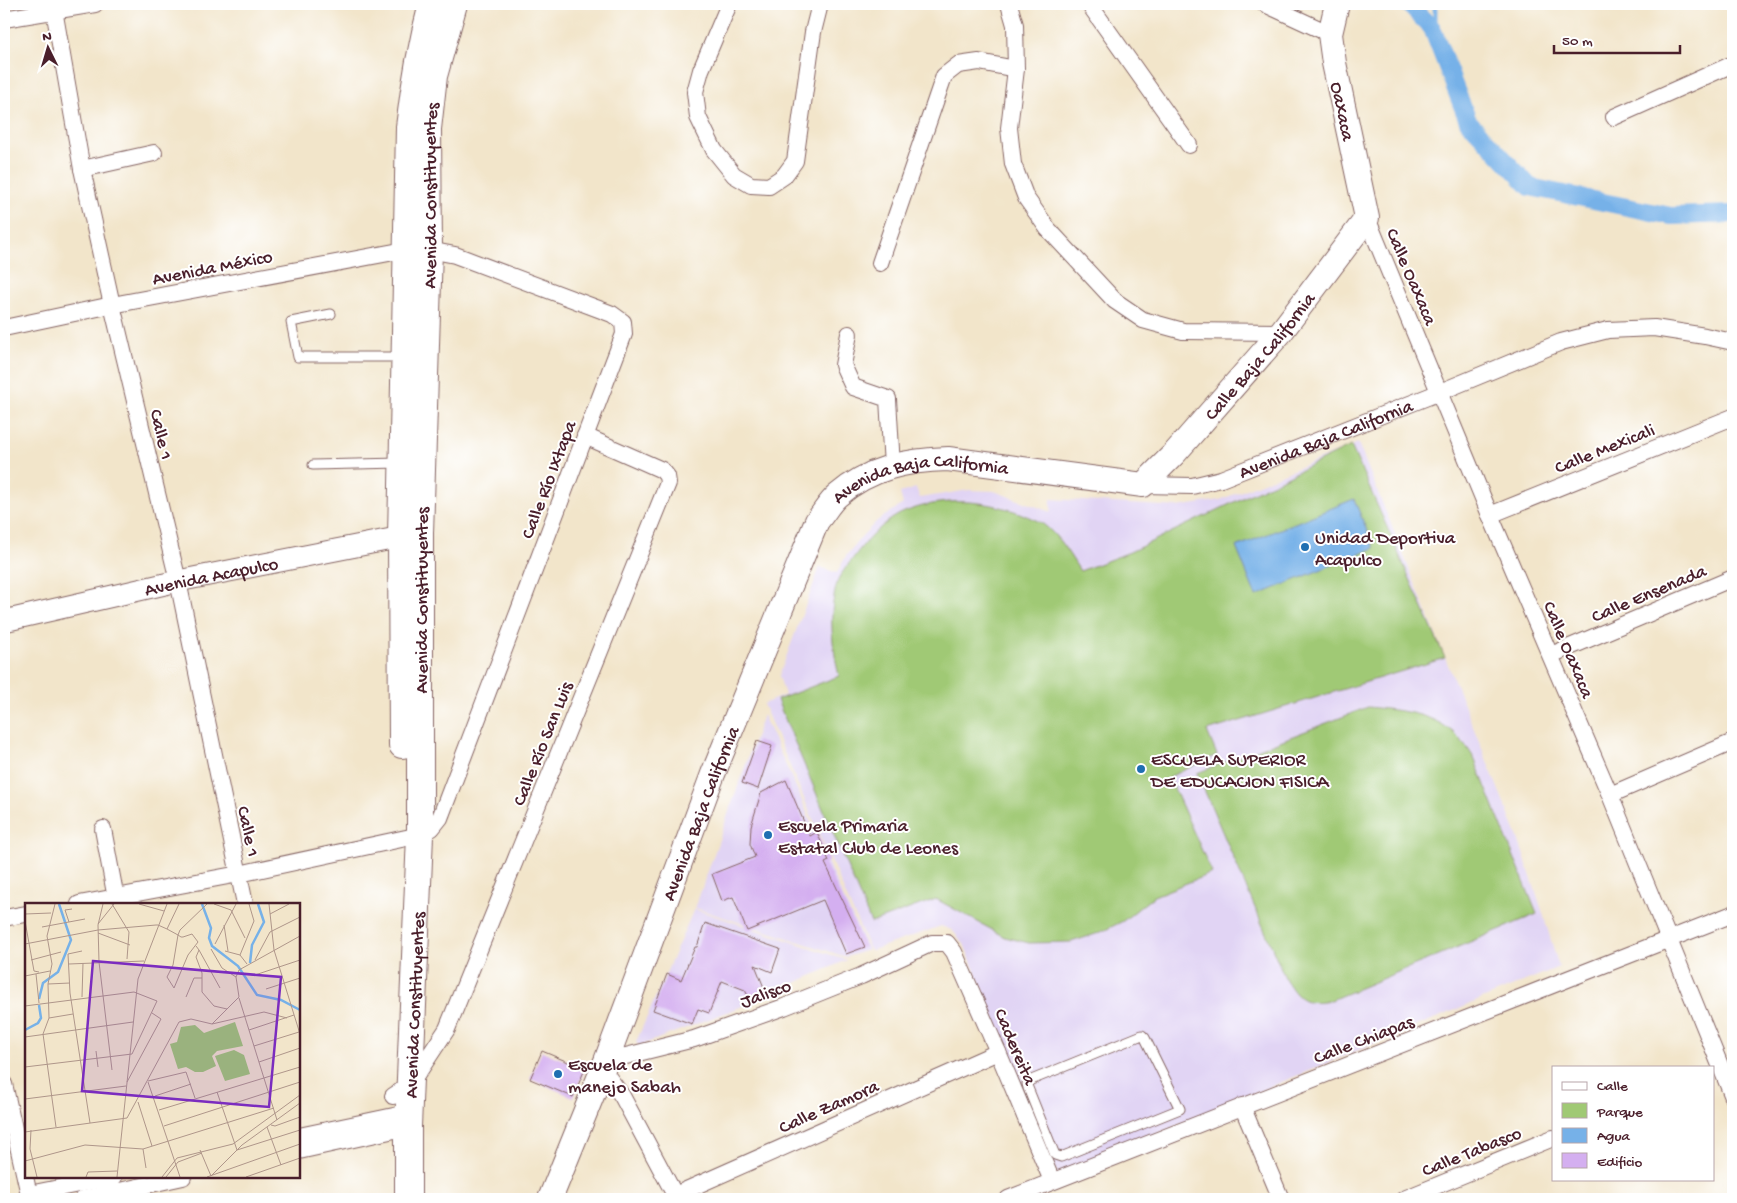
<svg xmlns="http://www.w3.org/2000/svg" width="1737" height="1203" font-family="'Gochi Hand',sans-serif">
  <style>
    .built { fill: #e1d4f4 }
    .green { fill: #a0c974; stroke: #757450 }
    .water { fill: #76b1e8; stroke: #60688a }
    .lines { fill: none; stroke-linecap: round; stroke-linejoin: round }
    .stream { stroke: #76b1e8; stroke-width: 5 }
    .canal { stroke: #76b1e8; stroke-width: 18 }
    .building { fill: #d4aff0 }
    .service-casing { stroke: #856463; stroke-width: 11 }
    .minor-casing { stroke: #856463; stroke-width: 18 }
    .tertiary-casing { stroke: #856463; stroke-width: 23 }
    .secondary-casing { stroke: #856463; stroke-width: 26 }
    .primary-casing { stroke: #856463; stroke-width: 28 }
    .service { stroke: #fff; stroke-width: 9 }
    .minor { stroke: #fff; stroke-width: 16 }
    .tertiary { stroke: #fff; stroke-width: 21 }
    .secondary { stroke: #fff; stroke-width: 24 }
    .primary { stroke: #fff; stroke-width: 26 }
    .poi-dot { fill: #1f6fb2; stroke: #fff; stroke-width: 2 }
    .labels { text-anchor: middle; stroke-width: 4; stroke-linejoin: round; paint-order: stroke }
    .street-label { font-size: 19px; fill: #4a1f2b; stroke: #fff }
    .poi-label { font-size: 19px; fill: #4a1f2b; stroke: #fff; text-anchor: start }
    .inset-river { fill: none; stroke: #76b1e8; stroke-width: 2.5 }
    .inset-road { fill: none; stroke: #af968a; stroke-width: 1 }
    .view { fill: #7b2cbf; fill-opacity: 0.15; stroke: #7b2cbf; stroke-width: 2.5 }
    .inset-edge { fill: none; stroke: #4a1f2b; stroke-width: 2.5 }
  </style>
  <rect width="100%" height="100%" fill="#fff"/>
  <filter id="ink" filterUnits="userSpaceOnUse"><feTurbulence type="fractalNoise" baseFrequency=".02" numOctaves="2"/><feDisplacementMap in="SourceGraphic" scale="10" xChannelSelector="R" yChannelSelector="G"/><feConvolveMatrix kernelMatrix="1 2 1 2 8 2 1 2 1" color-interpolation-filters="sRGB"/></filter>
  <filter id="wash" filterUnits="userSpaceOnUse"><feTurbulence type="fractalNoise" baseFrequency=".0096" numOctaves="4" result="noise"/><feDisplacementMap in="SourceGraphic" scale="20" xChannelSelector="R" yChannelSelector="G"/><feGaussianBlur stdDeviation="1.12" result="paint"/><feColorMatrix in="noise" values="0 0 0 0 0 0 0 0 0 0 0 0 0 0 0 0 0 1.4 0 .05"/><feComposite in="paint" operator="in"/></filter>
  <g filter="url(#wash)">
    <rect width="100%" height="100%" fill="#f2e5ca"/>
    <path class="built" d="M1358,443L1517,835L1542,910L1559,967L1058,1175L964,944L952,930L941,926L870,951L763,704L785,695L779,676L820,567L837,573L846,556L862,536L877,521L903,504L900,493L916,488L920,498L969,490L994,491L1051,512V499L1178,507L1220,500Z
      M763,715L801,798L831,871L868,950L846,957L695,908Z
      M694,909L847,960L743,1006L639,1046L636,1042Z"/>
    <path class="green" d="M1351,446L1445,658L1207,731L1217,755L1169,777L1212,873L1154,896L1123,921L1099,933L1071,942L1029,943L1005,937L936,899L871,923L777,700L839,676C832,644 828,615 837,583C840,574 848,565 854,557C866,540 887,518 907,511C946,496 992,500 1029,517C1033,519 1039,521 1043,524C1059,536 1069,554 1080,571L1130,552Z
      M1368,707C1414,712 1448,714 1474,758L1537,914L1331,1000C1305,1004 1300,1002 1286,980L1197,773Z"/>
    <path class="water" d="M1354,499L1374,548L1256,596L1236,547Z"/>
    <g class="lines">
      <path class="stream" d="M1435,4V36"/>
      <path class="canal" d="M1408,4L1432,28L1468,121L1530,187L1671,216L1733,214"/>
    </g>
    <g id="blocks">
      <path class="building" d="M757,741L772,746L758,789L742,783Z
        M786,780L810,836L817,832L829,861L825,863L865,947L846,954L823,900L747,931L733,897L722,901L712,874L755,857L750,844L751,826L761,793Z
        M705,923L780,949L772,972L755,965L767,995L751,1002L745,990L722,981L709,1013L698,1009L692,1024L653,1010L667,974L681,980L695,947H697Z
        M542,1051L585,1069L573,1097L530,1079Z"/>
    </g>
  </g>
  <g filter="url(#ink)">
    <use href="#blocks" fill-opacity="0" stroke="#856463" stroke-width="1"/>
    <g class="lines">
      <defs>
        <path id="service" d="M331,314L291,322L298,357H403
          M313,465L400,463
          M1142,1035L1145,1038L1180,1109L1061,1157L1055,1155L1028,1088L1027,1084L1029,1081Z"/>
        <g id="minor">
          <path d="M53,4L82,169L112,305L178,581L245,904"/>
          <path d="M729,4L701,70L695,92L698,117L714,150L734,175L751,185L769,186L784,176L795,161L813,32L820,4"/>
          <path d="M1009,4L1015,25L1016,69L1009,128L1013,164L1026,198L1048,229L1115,301L1143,320L1183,331L1281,332"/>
          <path d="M1089,4L1189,145"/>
          <path d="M1265,4L1330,34"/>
          <path d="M4,19L95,4"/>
          <path d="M1614,117L1733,64"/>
          <path d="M82,169L154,153"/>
          <path d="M1367,218L1490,515L1610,795L1733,1097"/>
          <path d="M880,263L944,76L958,65L979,62L1016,69"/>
          <path d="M4,328L112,305L405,250H429L455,255L612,314L623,322L624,334L440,818L432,828L420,835L239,874L79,904"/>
          <path d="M849,334L843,365L853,387L888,399L892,466"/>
          <path id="s1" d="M1143,485L1192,486L1221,479L1440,392L1561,342L1608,330L1654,328L1705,336L1733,342"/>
          <path d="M1490,515L1733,417"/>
          <path d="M1551,655L1733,578"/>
          <path d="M1610,795L1733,742"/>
          <path d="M103,829L117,904"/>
          <path d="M4,918L26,914"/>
          <path d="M606,1061L694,1039L784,1007L861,976L932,943H947L954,952L998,1052L1052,1181"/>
          <path d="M603,1070L622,1096L677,1199"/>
          <path d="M4,1084L30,1199"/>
          <path d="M393,1096L410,1085L447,1029L668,483L667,476L662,470L585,436"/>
          <path d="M1242,1106L1281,1199"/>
          <path d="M299,1136L408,1113"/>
          <path d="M299,1151L408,1127"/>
          <path d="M29,1194L114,1177"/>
          <path d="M675,1195L998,1052"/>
          <path d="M83,1199L183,1177"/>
          <path d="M1008,1199L1733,914"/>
          <path d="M1404,1199L1553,1138"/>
        </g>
        <g id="tertiary">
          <path id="s2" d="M4,621L178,581L417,534"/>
        </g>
        <g id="secondary">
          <path id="s3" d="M550,1199L606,1061L713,774L817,521C824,513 829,503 837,496C869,468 907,460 948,459L1143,485L1174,454L1281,332L1367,218L1334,63L1330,34L1337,4"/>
        </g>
        <g id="primary">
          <path d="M402,745L401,538L409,127C414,85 421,45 432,4"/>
          <path id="s4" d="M408,1199V1127L420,835V533L429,250L428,129L434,76L454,4"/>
        </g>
      </defs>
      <use href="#service" class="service-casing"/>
      <use href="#minor" class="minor-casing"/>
      <use href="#tertiary" class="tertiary-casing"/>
      <use href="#secondary" class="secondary-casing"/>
      <use href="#primary" class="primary-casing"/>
      <use href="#service" class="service"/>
      <use href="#minor" class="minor"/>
      <use href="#tertiary" class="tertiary"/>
      <use href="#secondary" class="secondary"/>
      <use href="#primary" class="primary"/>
    </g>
  </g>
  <g class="poi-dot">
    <circle cx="1305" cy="547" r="5"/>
    <circle cx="1141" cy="769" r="5"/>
    <circle cx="768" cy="835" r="5"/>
    <circle cx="558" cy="1074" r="5"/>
  </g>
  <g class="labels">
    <g class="street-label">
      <text transform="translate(1344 111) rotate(78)" y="7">Oaxaca</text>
      <text dy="7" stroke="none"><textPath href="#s4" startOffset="1004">Avenida Constituyentes</textPath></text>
      <text transform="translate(212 266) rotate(-11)" y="7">Avenida México</text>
      <text transform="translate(1413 276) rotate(67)" y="7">Calle Oaxaca</text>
      <text dy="7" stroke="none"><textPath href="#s3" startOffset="1251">Calle Baja California</textPath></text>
      <text transform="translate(163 434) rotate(77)" y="7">Calle 1</text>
      <text dy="7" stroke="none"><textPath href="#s1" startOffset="191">Avenida Baja California</textPath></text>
      <text transform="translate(1604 447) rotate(-22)" y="7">Calle Mexicali</text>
      <text transform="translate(547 479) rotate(-69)" y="7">Calle Río Ixtapa</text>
      <text dy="7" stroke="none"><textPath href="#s3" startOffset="849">Avenida Baja California</textPath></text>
      <text dy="7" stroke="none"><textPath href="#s2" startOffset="212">Avenida Acapulco</textPath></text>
      <text transform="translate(1648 592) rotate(-23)" y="7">Calle Ensenada</text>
      <text dy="7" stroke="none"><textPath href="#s4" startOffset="599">Avenida Constituyentes</textPath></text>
      <text transform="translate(1570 649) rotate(67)" y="7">Calle Oaxaca</text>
      <text transform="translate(541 743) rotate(-68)" y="7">Calle Río San Luis</text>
      <text dy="7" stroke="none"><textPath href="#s3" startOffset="414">Avenida Baja California</textPath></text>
      <text transform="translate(250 831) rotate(78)" y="7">Calle 1</text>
      <text transform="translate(765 992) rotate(-20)" y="7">Jalisco</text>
      <text dy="7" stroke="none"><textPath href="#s4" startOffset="194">Avenida Constituyentes</textPath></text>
      <text transform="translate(1363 1038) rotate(-21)" y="7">Calle Chiapas</text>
      <text transform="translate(1017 1046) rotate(67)" y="7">Cadereita</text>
      <text transform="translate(828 1105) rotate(-24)" y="7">Calle Zamora</text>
      <text transform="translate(1471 1150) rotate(-22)" y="7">Calle Tabasco</text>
    </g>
    <g class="poi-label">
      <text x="1315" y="543">Unidad Deportiva<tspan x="1315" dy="22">Acapulco</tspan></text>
      <text x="1151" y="765">ESCUELA SUPERIOR<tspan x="1151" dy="22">DE EDUCACION FISICA</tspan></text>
      <text x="778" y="831">Escuela Primaria<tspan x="778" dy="22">Estatal Club de Leones</tspan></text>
      <text x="568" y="1070">Escuela de<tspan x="568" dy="22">manejo Sabah</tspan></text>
    </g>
  </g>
  <g transform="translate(25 903)">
    <rect width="275" height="275" fill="#f2e5ca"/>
    <path d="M210,119L218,143L192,148L187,153L191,163L178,169H170L161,164L153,166L145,141L152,139L156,124L170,122L179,130ZM209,147L219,152L225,171L200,178L190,153Z" fill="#a0c974"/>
    <path class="inset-river" d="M177,1L186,25L184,35L187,43L213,63L232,92L256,97L275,107M225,60L227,42L239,19L233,1M14,96L18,80L33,69L46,37L34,1M0,127L13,120L16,115L14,102"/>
    <path class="inset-road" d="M30,1L22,33L27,61L23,81L24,115L18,131L31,224M78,1L73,22L74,59L87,167M87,1L104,29L102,56M114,1L139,8M189,1L206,7L220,35M244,1L249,47L275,131M0,11L26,10M245,11L264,1M0,18L9,68L14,69M44,19L40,7L47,6M73,21L89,1M199,22L203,48M17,24L60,16M142,26L154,1M73,30L105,42M0,41L73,27L131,22H133L142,26L153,32L156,34H158L167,31L173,39L163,52L149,85L142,74L148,62L153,32L155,27L182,1M190,41L211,1M171,43L174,47L171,54L177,70V89L189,103L202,106M186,46L197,65L211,74M174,47L195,85M57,48L43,51L45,90L65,220M200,48L215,52M6,57L36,49M230,57L245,29L275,14M44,61L119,58M222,61L215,52L229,18L224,1M11,71L14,100M230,72L275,57M0,73L25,68M23,81L45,80M241,86L275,75M57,94L58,60M161,94L169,75H177M214,95L252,217M0,103L109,89L132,98L107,151L0,164M24,115L48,111M187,121L239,109L262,115M224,127L269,112M0,134L108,119M229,143L274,129M71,148L73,164M234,159L275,145M123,178L161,169L170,195M102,179L136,116L127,110M123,179L155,274M192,189L212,247L275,227M130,193L166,181M0,196L101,183M113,199L127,243M134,207L275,164M246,222L250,223L275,214M139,223L275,179M242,224L256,262M6,227L5,246L12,274M0,229L102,215L154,119L166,116L187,121L214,94L211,74L214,67L275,33M118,246L121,265M175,247L186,273L217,242L275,200M0,258L60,242L118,246L249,205M61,274L63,269L92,268M92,274L113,76L142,1M137,274L152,255L208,241L275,192M141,274L153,259L177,250M182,274L275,241M221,274L275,255"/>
    <path class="view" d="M68,58L256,74L244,204L57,188Z"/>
    <rect width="275" height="275" class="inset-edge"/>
  </g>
  <rect width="1737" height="1203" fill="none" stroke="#fff" stroke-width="20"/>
  <rect x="1552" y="1066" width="162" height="115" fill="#ffffff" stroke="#b7a5aa"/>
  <rect x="1562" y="1082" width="25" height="8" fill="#ffffff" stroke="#b7a5aa"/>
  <text x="1597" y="1090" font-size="15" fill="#4a1f2b">Calle</text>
  <rect x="1562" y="1103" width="25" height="15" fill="#a0c974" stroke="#b7a5aa"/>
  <text x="1597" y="1116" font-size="15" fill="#4a1f2b">Parque</text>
  <rect x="1562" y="1128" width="25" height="15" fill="#76b1e8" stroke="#b7a5aa"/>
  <text x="1597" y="1140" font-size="15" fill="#4a1f2b">Agua</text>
  <rect x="1562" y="1153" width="25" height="15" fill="#d4aff0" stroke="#b7a5aa"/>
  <text x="1597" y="1166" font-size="15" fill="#4a1f2b">Edificio</text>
  <g transform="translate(48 48) rotate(355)" stroke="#ffffff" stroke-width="4" paint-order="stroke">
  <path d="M0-4L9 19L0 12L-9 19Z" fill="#4a1f2b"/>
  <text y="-8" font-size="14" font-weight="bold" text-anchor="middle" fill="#4a1f2b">N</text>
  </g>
  <path d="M1554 45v8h126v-8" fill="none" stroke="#4a1f2b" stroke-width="2.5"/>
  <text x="1562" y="45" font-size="15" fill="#4a1f2b" stroke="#ffffff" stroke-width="4" paint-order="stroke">50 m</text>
</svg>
